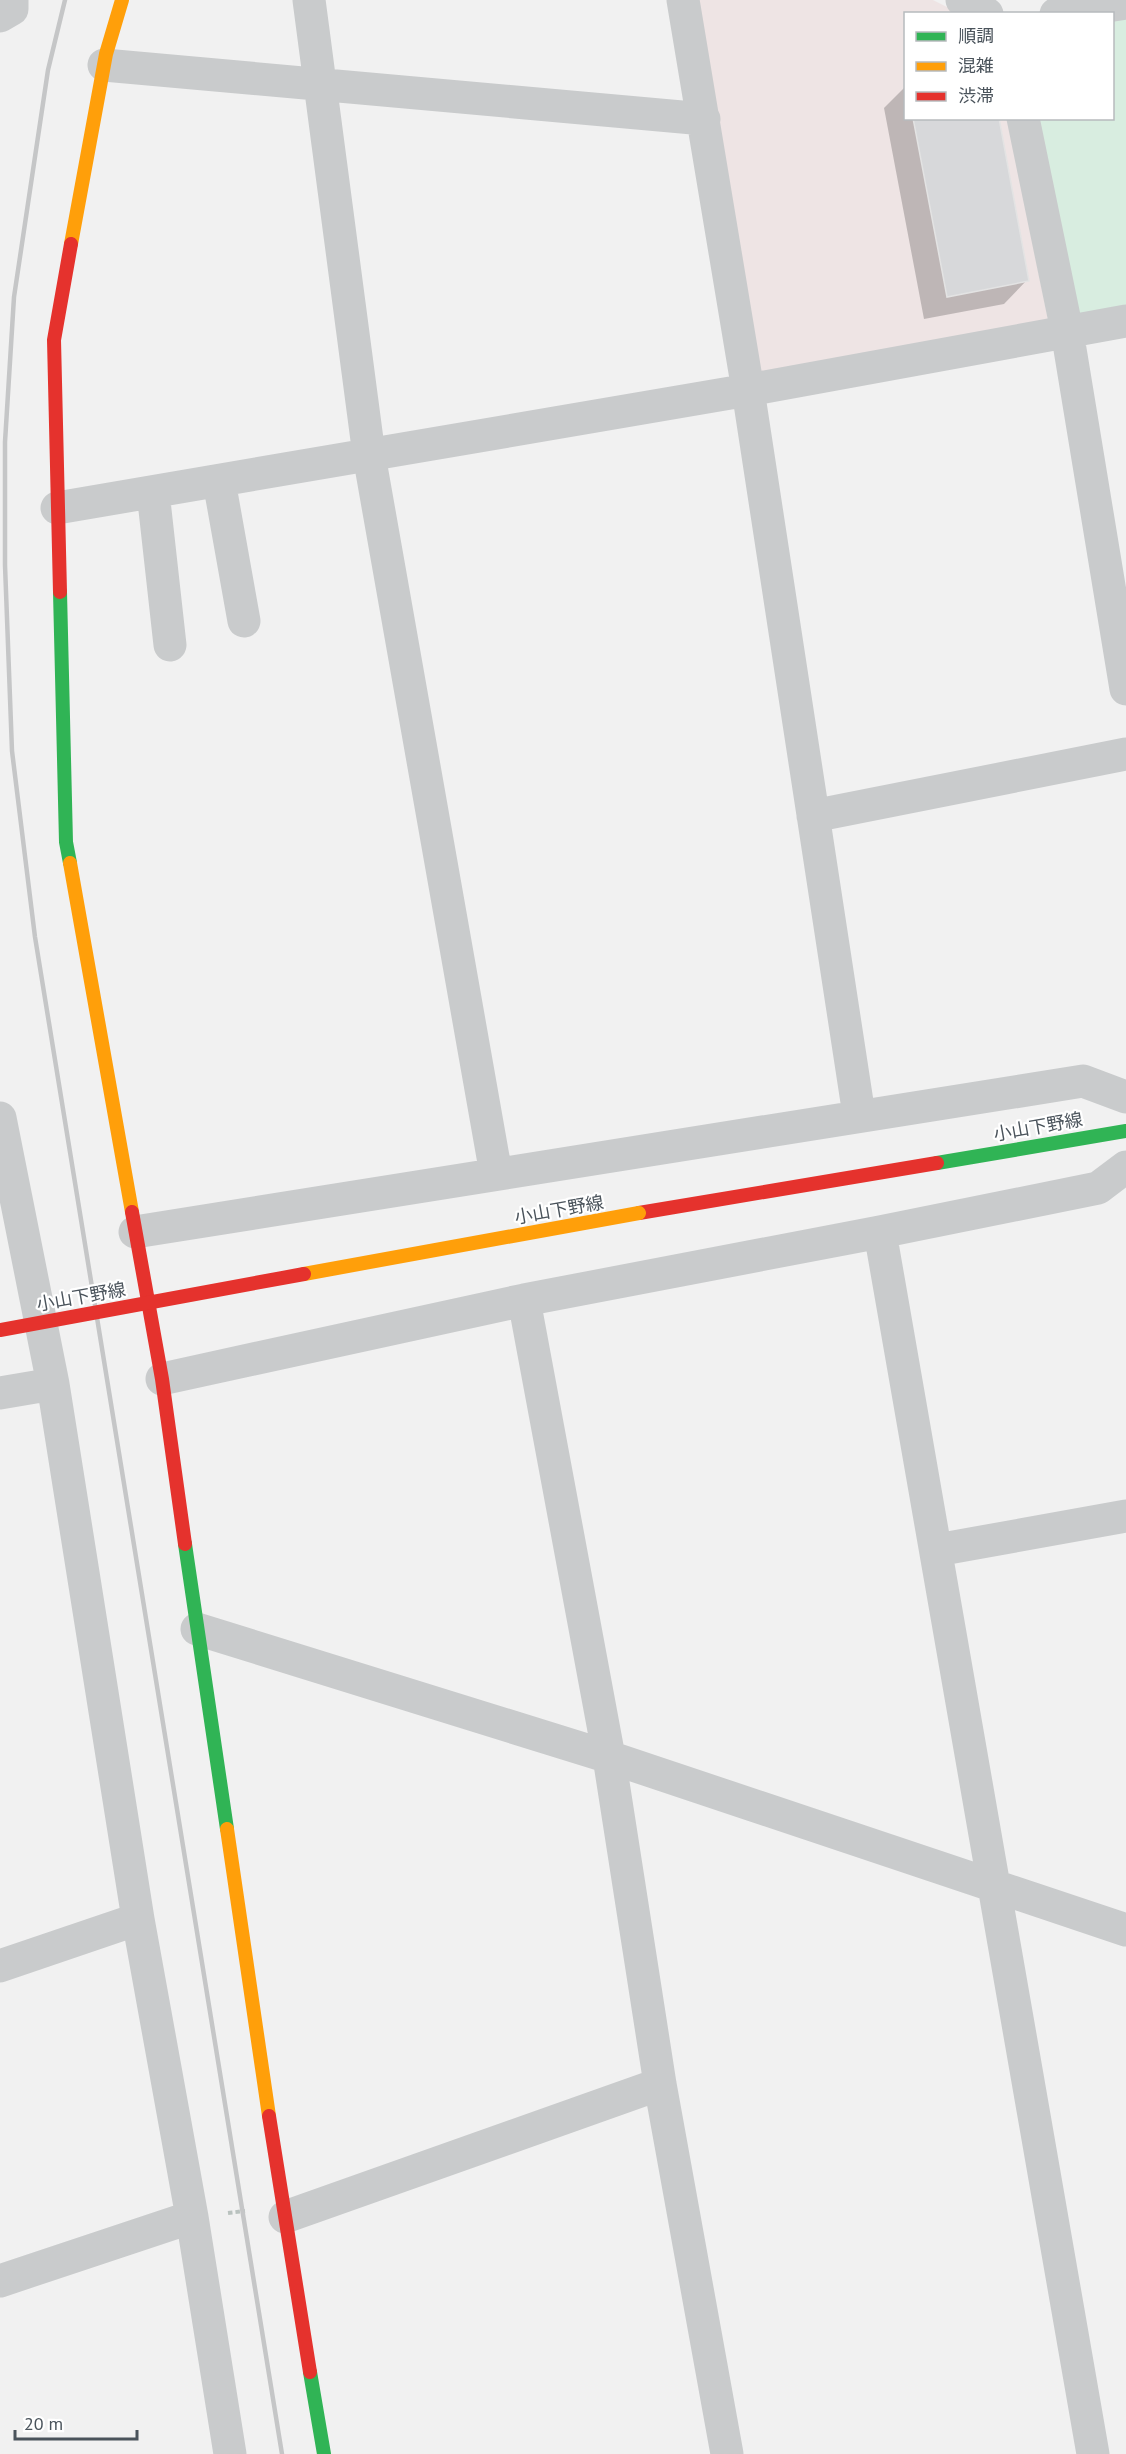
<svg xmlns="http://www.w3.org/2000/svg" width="1126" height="2454" font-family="'PT Sans','Noto Sans JP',sans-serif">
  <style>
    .medical { fill: #eee4e4 }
    .green { fill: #d8ede0 }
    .shadow { fill: #0003 }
    .building { fill: #d7d8da; stroke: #e3e3e3; stroke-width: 1.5 }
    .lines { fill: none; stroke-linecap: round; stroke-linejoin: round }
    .path { stroke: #b9c2bf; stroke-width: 4; stroke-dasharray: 4.5 3; stroke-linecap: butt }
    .street { stroke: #c9cbcc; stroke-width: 33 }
    .fast { stroke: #30b455; stroke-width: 14 }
    .slow { stroke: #ff9f0a; stroke-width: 14 }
    .jam { stroke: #e5322d; stroke-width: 14 }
    .rail { stroke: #c5c6c7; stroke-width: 4.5 }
    .slow-bridge { stroke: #ff9f0a; stroke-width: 14 }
    .jam-bridge { stroke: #e5322d; stroke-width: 14 }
    .labels { text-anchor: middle; stroke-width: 4.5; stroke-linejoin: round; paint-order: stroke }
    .street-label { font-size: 18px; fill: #4a535b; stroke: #fff }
  </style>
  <rect width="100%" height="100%" fill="#f1f1f1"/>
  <path class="medical" d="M697,0H933L959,13L906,14V118L1008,119L1048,320L760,377Z"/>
  <path class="green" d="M1126,14V311L1075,319L1035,119L1112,118L1113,17Z"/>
  <path class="shadow" d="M906,86V118H997L1027,280L1004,304L924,319L884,108Z"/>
  <path class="building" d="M913,118H999L1029,281L947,297Z"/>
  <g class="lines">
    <path class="path" d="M228,2213L245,2211"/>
    <path class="street" d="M309,0L369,455L496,1174
      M683,0L748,390L859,1115
      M962,0L987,14
      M1056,14L1126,3
      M0,16L12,9V0
      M104,65L704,119
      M1023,118L1067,331L1126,689
      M219,481L244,621
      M153,492L170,645
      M57,508L748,390L1126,321
      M813,816L1126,754
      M0,1118L53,1384L138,1919L192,2217L230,2454
      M135,1232L1083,1081L1126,1097
      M880,1232L1093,2454
      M524,1300L609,1757L660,2084L727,2454
      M162,1379L524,1300L880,1232L1098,1188L1126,1167
      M0,1393L53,1384
      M937,1550L1126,1516
      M197,1629L609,1757L1126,1930
      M0,1966L138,1919
      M285,2217L660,2084
      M0,2281L192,2217"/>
    <path class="fast" d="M60,592L66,842L70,863
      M937,1163L1126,1131
      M185,1544L227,1829
      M310,2372L324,2454"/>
    <path class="slow" d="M71,244L106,54L122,0
      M70,863L132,1212
      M227,1829L269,2116"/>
    <path class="jam" d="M60,592L54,340L71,244
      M132,1212L162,1379L185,1544
      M639,1213L937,1163
      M269,2116L310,2372"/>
    <path class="rail" d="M65,0L48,70L14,297L5,442V565L12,751L35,937L282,2454"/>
    <path class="slow-bridge" d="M304,1274L639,1213"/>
    <path class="jam-bridge" d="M0,1330L304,1274"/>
  </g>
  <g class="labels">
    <g class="street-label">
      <text transform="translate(1038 1127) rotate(-10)" y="6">小山下野線</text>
      <text transform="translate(559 1210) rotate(-10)" y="6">小山下野線</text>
      <text transform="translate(81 1297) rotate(-10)" y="6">小山下野線</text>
    </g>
  </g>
  <rect x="904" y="12" width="210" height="108" fill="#ffffff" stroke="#b7babd" stroke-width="1.5"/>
  <rect x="916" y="32" width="30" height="9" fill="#30b455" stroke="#b7babd" stroke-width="1.5"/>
  <text x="958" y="42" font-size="18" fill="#4a535b">順調</text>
  <rect x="916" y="62" width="30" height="9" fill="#ff9f0a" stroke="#b7babd" stroke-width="1.5"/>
  <text x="958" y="72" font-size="18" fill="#4a535b">混雑</text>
  <rect x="916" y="92" width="30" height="9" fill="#e5322d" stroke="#b7babd" stroke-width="1.5"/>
  <text x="958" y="102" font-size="18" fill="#4a535b">渋滞</text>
  <path d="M15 2430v9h122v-9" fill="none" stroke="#4a535b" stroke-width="3"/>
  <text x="24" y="2430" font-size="18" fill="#4a535b" stroke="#ffffff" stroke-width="4.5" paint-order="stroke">20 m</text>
</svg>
